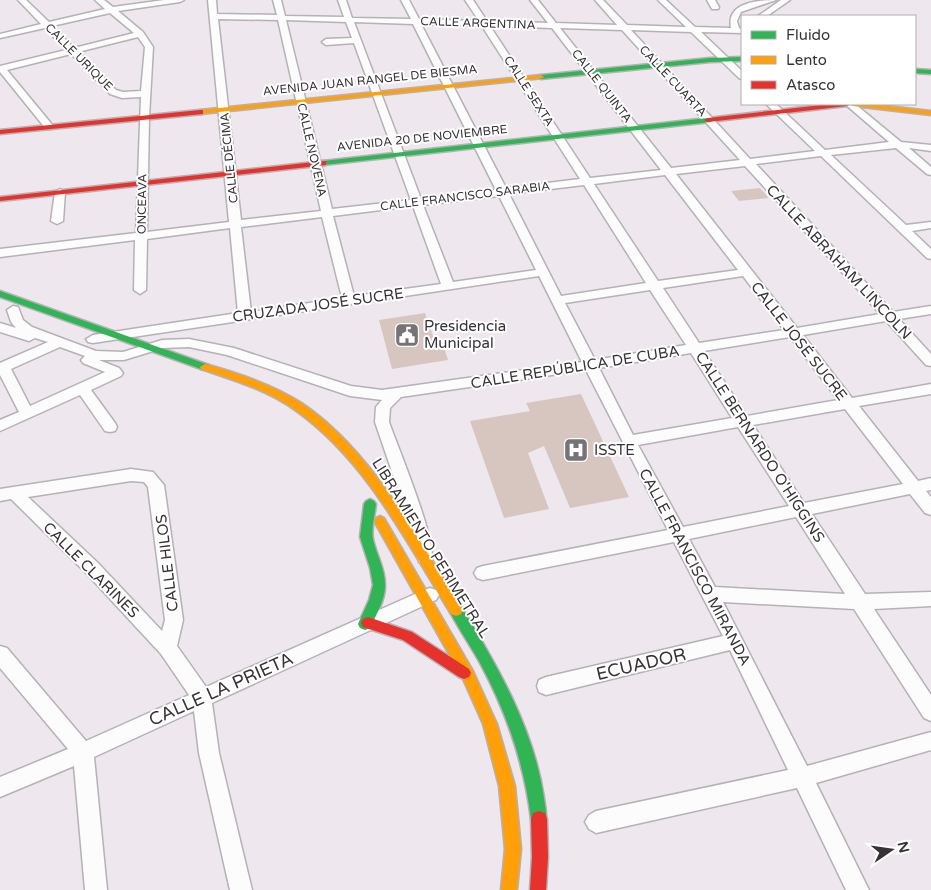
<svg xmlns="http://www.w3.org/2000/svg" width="931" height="890" font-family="'Varela Round',sans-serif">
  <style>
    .building { fill: #d7c6c0 }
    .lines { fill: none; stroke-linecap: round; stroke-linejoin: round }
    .street-casing { stroke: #b5b1b5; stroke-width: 3 }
    .fast-casing { stroke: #b5b1b5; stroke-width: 3 }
    .slow-casing { stroke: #b5b1b5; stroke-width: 3 }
    .jam-casing { stroke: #b5b1b5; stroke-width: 3 }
    .street { fill: #fcfcfc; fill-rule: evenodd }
    .fast { fill: #30b455; fill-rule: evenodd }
    .slow { fill: #ff9f0a; fill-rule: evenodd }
    .jam { fill: #e5322d; fill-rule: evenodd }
    .labels { text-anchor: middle; stroke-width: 4; stroke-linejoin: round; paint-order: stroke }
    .far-street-label { font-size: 12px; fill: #363235; stroke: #fff }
    .street-label { font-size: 15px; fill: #363235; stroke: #fff }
    .poi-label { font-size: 15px; fill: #363235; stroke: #fff; text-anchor: start }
    .near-street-label { font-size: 18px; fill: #363235; stroke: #fff }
  </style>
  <rect width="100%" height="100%" fill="#eee8ee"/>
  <path class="building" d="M760,188L769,198L739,201L731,191Z
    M425,313L435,342L442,341L448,360L392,369L379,320Z
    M581,394L629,497L570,508L544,446L528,453L549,509L504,518L470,421L530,411L526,403Z"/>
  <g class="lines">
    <defs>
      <path id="street" d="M18,0H26L49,22L105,9L95,0H104L113,7L164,0H184L180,2L118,11L143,32L153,47L149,117L147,232L229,222L208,0H216L217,14L277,15L273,0H281L285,16L344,17L338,0H346L352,18L411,19L401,0H409L419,19L479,21L465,0H473L487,21L548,23L530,0H538L556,23L617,25L595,0H603L627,25L686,27L658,0H666L695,27L731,28C726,3 756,0 776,0L741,12L737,21L739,28L742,29V33L701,32L742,71V79L739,78L691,32L631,30L750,159L815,151L766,104H776L825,150L889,142L845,104H855L901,142L931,145V151L909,148L931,167V175L927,174L896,148L831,155L906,225L931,222V228L912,231L931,249V259L927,258L821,156L756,164L893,312L931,306V314L899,319L931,354V366L926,365L886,321L803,335L852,398L931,384V394L859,406L918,481L931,478V490L926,491L931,497V515L925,513L910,494L812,514L865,594L931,592V606L874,609L931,695V721L924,718L854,609L723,602L807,766L931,732V750L816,783L869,890H846L797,788L596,833L589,829L585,822L589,815L596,811L788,770L730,650L546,695L539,692L537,686L539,680L546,677L723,636L674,542L483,580L477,578L474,573L477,568L483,566L668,530L586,370L401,397L390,408L389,422C397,445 439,545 431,562L425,564L419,562L414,536L375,422L376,407L382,400L350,396L227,355L189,347L163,348L124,360H99L119,368L123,373L121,376L91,390L115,423L117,427L115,431L110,432L105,431L80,395L0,431V420L19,412L0,375V363L48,342L35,338L29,341L0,332V323L16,328L11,322L7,310L13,306L18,307L23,320L32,327L96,351L123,352L162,340L189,339L234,348L351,386L382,390L582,362L539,276L93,343L88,342L86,339L93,335L238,313L230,228L147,239L146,290L140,294L134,290L135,240L0,257V249L136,233L141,97L122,98L110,94L71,54L7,70L54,127L52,129H46L0,72V66L66,50L45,28L0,38V34L41,24ZM110,13L134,33L74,48L52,26ZM218,19L278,20L321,211L241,220ZM286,20L346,22L352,38L326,39L322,42L326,45L354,43L411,200L332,209ZM354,22L413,24L496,190L421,199ZM421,24L482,26L580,179L506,188ZM490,26L552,28L661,170L590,178ZM560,28L622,30L740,160L671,168ZM138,37L145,47L141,91L123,92L116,90L78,52ZM745,166L880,314L797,328L676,174ZM665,175L738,270L658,281L594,184ZM584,185L646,283L561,296L509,194ZM499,196L536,270L453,282L423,205ZM413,206L441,284L354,296L333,216ZM322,217L342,298L251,312L241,227ZM743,276L784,330L699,343L663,288ZM650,290L686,345L595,360L565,303ZM790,337L838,400L747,416L704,351ZM60,347L85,356L81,360L83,363L105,372L30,406L11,369ZM691,353L732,418L633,435L599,368ZM845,409L903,484L804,503L753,425ZM738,427L789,506L683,527L638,445ZM796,517L845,594L715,587L689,539Z
        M707,0H715L719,7L718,9H712Z
        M781,0H790L767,16H758Z
        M60,189L65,192L63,221L57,224L51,221L55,192Z
        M131,469L153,472L164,485L183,620L177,646L206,687L424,590L430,588L436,590L439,595L436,600L212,703L219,753L252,890H230L199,753L194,711L94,757L107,890H85L74,766L0,797V777L68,749L0,668V646L7,648L86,741L189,695L161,654L86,573L11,499L0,501V489ZM131,481L144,482L148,487L165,620L162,631L98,563L28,497Z"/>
      <path id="fast" d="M742,57V61L710,62L541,79L538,77L541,75L710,58Z
        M915,69L931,70V74L915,73Z
        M708,118L712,120L711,122L323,165L319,163L323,161Z
        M0,291L209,365L210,367L205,370L201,369L0,297Z
        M370,499L374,501L376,504C375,514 371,529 373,539C376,554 385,568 385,584C386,599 376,615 370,628L365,630L360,628L358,624L369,600L373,585L370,568L360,537L364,504L366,501Z
        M456,604L461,606C497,665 534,729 544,798C545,807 548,816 545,825L539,827L533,825L531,819C524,763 507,713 480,663C470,645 458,628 449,610L451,606Z"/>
      <path id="slow" d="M541,75L544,77L543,78L200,114L196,112L200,110Z
        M850,104H869L931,111V115L853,106Z
        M205,364C238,373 274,385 303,404C374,453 415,536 461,606L463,610L461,614L456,616L451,614C407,543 366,460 295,410C268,390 233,380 201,369L200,367Z
        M380,516L384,518L473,671L497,724L515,786L521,849L517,890H501L505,849L499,786L483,724L463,679L374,521L376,518Z"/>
      <path id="jam" d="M831,104H851L847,106L708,122L704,120L708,118Z
        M200,110H203V114L0,134V130Z
        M323,161H326V165L0,201V197Z
        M368,617L412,632L469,669L471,673L469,677L464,679L459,677L403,640L363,627L361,623L363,619Z
        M539,811L545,813L547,819L548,857L546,890H530L532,857L531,819L533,813Z"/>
    </defs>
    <use href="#street" class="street-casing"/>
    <use href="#fast" class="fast-casing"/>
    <use href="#slow" class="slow-casing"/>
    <use href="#jam" class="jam-casing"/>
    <use href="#street" class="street"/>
    <use href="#fast" class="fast"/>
    <use href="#slow" class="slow"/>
    <use href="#jam" class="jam"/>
  </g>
  <defs>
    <symbol id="civic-square" viewBox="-11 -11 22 22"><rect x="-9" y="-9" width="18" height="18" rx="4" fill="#767276" stroke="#fff"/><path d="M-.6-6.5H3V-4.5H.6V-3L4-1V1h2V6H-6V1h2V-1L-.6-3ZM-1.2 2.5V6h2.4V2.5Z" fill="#fff"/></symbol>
    <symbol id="hospital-square" viewBox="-11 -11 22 22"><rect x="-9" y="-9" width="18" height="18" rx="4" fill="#767276" stroke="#fff"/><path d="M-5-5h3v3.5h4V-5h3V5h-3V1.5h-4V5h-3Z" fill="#fff"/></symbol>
  </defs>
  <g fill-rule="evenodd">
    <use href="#civic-square" x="393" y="321" width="28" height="28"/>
    <use href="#hospital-square" x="562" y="436" width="28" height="28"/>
  </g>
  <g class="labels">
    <g class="far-street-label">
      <text transform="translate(478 23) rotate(2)" y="4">CALLE ARGENTINA</text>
      <text transform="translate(79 57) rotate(45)" y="4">CALLE URIQUE</text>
      <text transform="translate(370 80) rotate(-6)" y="4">AVENIDA JUAN RANGEL DE BIESMA</text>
      <text transform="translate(673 81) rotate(47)" y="4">CALLE CUARTA</text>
      <text transform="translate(602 86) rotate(52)" y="4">CALLE QUINTA</text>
      <text transform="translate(529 91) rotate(57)" y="4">CALLE SEXTA</text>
      <text transform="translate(422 138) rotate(-6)" y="4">AVENIDA 20 DE NOVIEMBRE</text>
      <text transform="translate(312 150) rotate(77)" y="4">CALLE NOVENA</text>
      <text transform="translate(229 158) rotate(-96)" y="4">CALLE DÉCIMA</text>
      <text transform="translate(465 196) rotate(-7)" y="4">CALLE FRANCISCO SARABIA</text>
      <text transform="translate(142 204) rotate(-89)" y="4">ONCEAVA</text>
    </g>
    <g class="street-label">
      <text transform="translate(839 262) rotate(47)" y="5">CALLE ABRAHAM LINCOLN</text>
      <text transform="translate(318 305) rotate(-8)" y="5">CRUZADA JOSÉ SUCRE</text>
      <text transform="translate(799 341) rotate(52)" y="5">CALLE JOSÉ SUCRE</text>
      <text transform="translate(575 367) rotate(-9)" y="5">CALLE REPÚBLICA DE CUBA</text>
      <text transform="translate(760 447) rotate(57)" y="5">CALLE BERNARDO O'HIGGINS</text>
      <text transform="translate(431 548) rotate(58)" y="5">LIBRAMIENTO PERIMETRAL</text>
      <text transform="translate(167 563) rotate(-97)" y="5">CALLE HILOS</text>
      <text transform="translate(695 567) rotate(62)" y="5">CALLE FRANCISCO MIRANDA</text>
      <text transform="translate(91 570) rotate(45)" y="5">CALLE CLARINES</text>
    </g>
    <g class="poi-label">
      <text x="424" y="331">Presidencia<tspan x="424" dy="17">Municipal</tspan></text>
      <text x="594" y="455">ISSTE</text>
    </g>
    <g class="near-street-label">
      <text transform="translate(641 664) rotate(-13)" y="6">ECUADOR</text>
      <text transform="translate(221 689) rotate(-24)" y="6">CALLE LA PRIETA</text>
    </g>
  </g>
  <rect x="741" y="15" width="175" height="90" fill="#ffffff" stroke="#afadae"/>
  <rect x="751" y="31" width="25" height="8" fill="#30b455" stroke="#afadae"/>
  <text x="786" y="40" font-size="15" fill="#363235">Fluido</text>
  <rect x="751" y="56" width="25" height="8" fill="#ff9f0a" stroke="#afadae"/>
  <text x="786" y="65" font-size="15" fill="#363235">Lento</text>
  <rect x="751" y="81" width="25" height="8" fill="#e5322d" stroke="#afadae"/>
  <text x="786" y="90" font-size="15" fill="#363235">Atasco</text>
  <g transform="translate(891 850) rotate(77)" stroke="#ffffff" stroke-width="4" paint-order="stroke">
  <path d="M0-4L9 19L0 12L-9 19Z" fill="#363235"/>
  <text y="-8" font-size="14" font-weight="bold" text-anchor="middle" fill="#363235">N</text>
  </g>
</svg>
